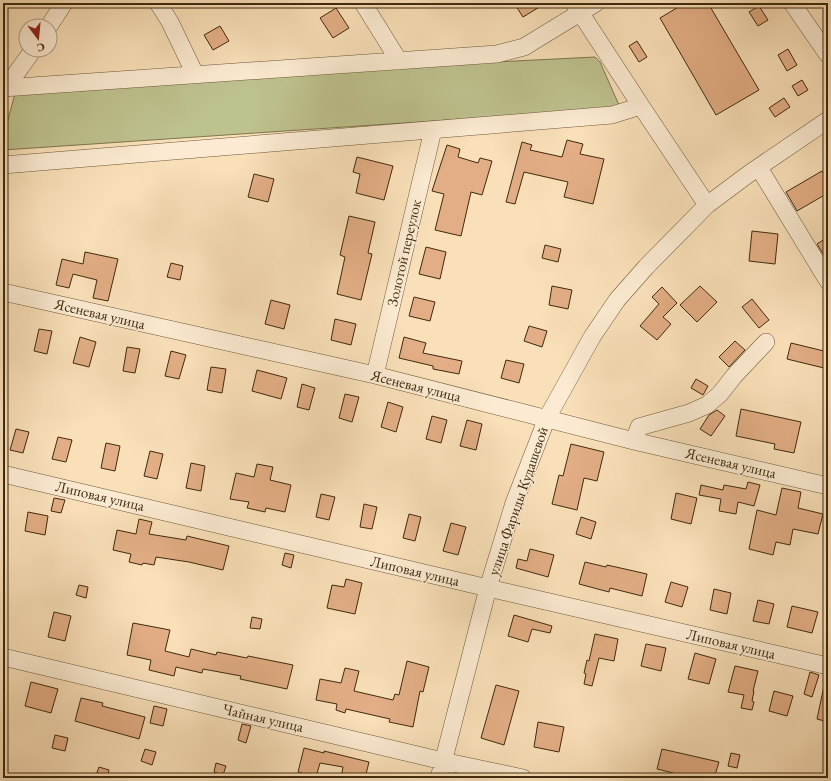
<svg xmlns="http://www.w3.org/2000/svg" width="831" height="781" font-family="'EB Garamond',serif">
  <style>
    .green { fill: #bec28f; stroke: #7e764e }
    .building { fill: #e3ae85; stroke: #3e2a0e }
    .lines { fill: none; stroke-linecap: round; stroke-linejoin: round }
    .minor-casing { stroke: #6d5839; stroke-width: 18 }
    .minor { stroke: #fcebd2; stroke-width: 17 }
    .labels { text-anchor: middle; stroke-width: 3; stroke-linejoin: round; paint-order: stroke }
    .street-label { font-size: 15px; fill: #3e2a0e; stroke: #fcebd2 }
  </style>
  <rect width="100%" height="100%" fill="#fae0b9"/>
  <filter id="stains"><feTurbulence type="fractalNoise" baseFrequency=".005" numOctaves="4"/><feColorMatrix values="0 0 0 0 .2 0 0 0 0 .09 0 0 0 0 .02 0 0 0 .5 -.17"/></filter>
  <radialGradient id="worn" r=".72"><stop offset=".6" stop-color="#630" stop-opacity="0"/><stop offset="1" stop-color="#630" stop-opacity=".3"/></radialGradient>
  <path class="green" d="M595,57L600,62L619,105L612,109L3,150V138L17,86Z"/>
  <path class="building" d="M514,3H546L523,17Z
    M685,3H708L759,90L716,115L660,18Z
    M759,6L768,20L758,26L749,12Z
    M336,8L349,28L333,38L320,18Z
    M220,26L229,41L213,50L204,35Z
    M637,41L647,57L639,62L629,46Z
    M788,49L797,65L787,71L778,55Z
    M802,80L808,90L798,96L792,86Z
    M784,98L790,107L775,117L769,108Z
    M567,140L583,144L580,154L604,159L593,204L564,197L568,182L524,172L515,204L506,202L522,142L532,145L530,150L562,157Z
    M447,145L460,149L458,157L478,163L480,158L492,161L482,195L471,192L461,236L435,230L444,194L432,191Z
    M357,157L393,166L384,200L356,193L360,174L353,172Z
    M822,171L828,181V193L797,211L786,192Z
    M254,174L274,179L268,202L248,197Z
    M349,216L375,222L368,253L372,254L361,300L337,294L345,257L340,255Z
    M752,231L778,234L775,264L749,261Z
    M828,237V262L817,244Z
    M545,245L561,249L558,262L542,258Z
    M426,247L446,252L440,279L419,274Z
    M85,252L118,259L108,301L93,298L97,280L73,274L69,288L56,285L62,259L83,264Z
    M171,263L183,266L180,280L167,277Z
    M552,286L572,290L568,309L549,305Z
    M700,286L717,302L697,322L680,305Z
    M662,287L677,303L663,317L671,324L657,340L640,326L659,304L652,297Z
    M414,297L435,302L430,321L409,316Z
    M752,299L769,320L759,328L742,307Z
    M271,300L290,305L284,329L265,324Z
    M335,319L356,324L351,345L331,340Z
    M529,326L547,331L542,347L524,341Z
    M39,329L52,331L47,354L34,351Z
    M80,337L96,342L89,367L73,363Z
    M404,337L426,343L423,353L462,361L459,374L433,369V366L399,358Z
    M735,341L745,350L729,367L719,357Z
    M791,343L828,352V369L787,359Z
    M127,347L140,349L135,373L123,371Z
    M171,351L186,355L179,379L165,376Z
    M506,360L524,364L519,383L501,378Z
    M211,367L226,369L222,393L207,390Z
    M257,370L287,378L281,399L252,391Z
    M696,379L708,386L703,395L691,388Z
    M302,384L315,388L309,410L297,407Z
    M345,394L359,397L352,422L339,418Z
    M388,402L403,407L396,432L381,427Z
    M741,409L801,422L794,453L774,449L775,444L736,436Z
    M717,410L725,416L711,436L700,429L709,415Z
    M432,416L447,420L441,443L426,439Z
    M467,420L482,424L476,450L460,446Z
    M16,429L29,432L23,453L10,450Z
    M58,437L72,440L66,462L52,459Z
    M106,443L120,446L115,471L101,468Z
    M571,444L604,452L597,481L584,478L577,510L552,504L559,475L563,476Z
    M150,451L163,454L157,479L144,476Z
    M191,463L205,466L201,491L186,488Z
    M257,464L273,467L270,480L291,485L285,512L266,508L265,512L247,508L249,502L230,499L236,473L254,477Z
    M748,482L760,485L754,506L738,502L736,514L719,511L721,499L699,495L701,485L723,490L724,485L746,489Z
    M782,488L801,492L798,508L823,514L818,534L793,529L790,545L776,542L773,555L749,549L757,510L776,515Z
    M676,493L697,498L691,524L671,519Z
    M321,494L335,497L329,520L316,517Z
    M54,498L65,500L61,513L51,511Z
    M364,504L377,507L372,529L360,527Z
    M28,512L48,516L45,535L25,531Z
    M409,514L421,517L415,541L403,538Z
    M581,517L596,522L591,539L576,534Z
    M139,519L152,522L149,534L186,540L187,536L229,546L223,570L189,562L156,557L154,565L143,563L142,565L129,562L131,554L113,550L117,530L136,534Z
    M451,523L466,527L458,555L443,551Z
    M530,549L554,555L548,577L516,568L518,559L527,561Z
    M285,553L294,555L291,568L282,565Z
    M585,562L606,567L607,565L647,574L642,596L610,588L609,592L579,584Z
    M346,579L362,583L355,614L327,608L332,585L344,587Z
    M671,582L688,587L682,607L665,602Z
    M79,585L88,587L86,598L76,595Z
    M714,589L731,593L727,614L710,610Z
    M758,600L774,604L769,624L753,621Z
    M792,606L818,612L812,633L787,627Z
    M54,612L71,616L65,641L48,637Z
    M514,615L552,626L550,633L532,629L528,642L508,636Z
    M252,617L262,619L260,629L250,628Z
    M133,623L170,630L165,651L189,657L191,649L216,655L217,652L247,658L248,656L293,665L287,689L240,679L241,676L203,669L202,673L176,667L174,676L149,670L151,660L127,655Z
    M595,634L618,639L614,661L599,658L592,686L584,684L586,674L584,673L587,660L589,661Z
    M646,644L666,648L661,671L641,666Z
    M695,653L716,659L709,684L688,679Z
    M407,661L429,667L423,692L420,691L413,727L389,722L390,719L346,709L345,713L336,710L337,704L316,700L320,679L341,683L345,668L359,671L354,691L393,700L395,694L399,695Z
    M735,666L758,671L753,691H754L752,701L754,702L752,710L741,708L744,695L728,692Z
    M810,672L819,675L812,697L804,694Z
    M31,682L58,689L51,713L25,706Z
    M496,685L519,691L504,745L481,738Z
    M824,686H828V722L817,719Z
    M774,691L793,696L787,716L769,711Z
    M81,698L103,703L102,706L145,717L139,739L75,721Z
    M154,706L167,709L163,726L150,723Z
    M538,722L564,727L559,752L534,747Z
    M242,724L251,726L246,743L238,740Z
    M55,735L68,738L65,751L52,748Z
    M304,748L324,753V751L369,762L365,778H341L343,767L320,763L316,777L298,772Z
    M145,749L156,752L152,765L141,761Z
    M662,749L719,762L714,778H693L657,769Z
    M731,753L740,755L737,768L728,766Z
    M216,763L226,766L223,775L214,772Z
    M99,767L109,770L107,778H95Z"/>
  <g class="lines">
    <defs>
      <path id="minor" d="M158,3L170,22L195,74
        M363,3L399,61
        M574,3L641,106L707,205
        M792,3L828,55
        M49,26L64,3
        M3,86L15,75L33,50
        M3,88L497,54L524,47L596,3
        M3,165L612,115L641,106
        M759,168L828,281
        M3,292L375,375L634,441L828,486
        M375,375L433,130
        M634,441L639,427L689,413L707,405L720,394L734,376L766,342
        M3,474L488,588L828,666
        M3,657L443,761L523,778
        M439,778L488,588L514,503L547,418L592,337L617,300L646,267L707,205L750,173L828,120"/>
    </defs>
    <use href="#minor" class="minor-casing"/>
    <use href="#minor" class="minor"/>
  </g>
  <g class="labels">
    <g class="street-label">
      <text transform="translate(404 253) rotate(-77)" y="5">Золотой переулок</text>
      <text transform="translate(100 314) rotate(13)" y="5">Ясеневая улица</text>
      <text transform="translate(416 386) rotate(14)" y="5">Ясеневая улица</text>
      <text transform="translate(731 463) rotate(13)" y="5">Ясеневая улица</text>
      <text transform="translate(100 496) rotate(13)" y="5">Липовая улица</text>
      <text transform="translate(518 501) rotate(-71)" y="5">улица Фариды Кудашевой</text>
      <text transform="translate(415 571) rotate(13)" y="5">Липовая улица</text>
      <text transform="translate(731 644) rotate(13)" y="5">Липовая улица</text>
      <text transform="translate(263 718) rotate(13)" y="5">Чайная улица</text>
    </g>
  </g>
  <rect width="831" height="781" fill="none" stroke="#fae0b9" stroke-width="16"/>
  <rect x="4" y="4" width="823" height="773" fill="none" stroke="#3e2a0e" stroke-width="2"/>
  <rect x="8" y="8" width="815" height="765" fill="none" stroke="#3e2a0e"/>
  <g transform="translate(38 38) rotate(164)"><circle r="19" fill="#fcebd2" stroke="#b09e84"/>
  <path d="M0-3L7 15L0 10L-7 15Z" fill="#8f2418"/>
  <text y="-6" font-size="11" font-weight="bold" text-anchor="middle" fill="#3e2a0e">С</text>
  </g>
  <rect width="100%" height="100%" filter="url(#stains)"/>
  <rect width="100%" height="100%" fill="url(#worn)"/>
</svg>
